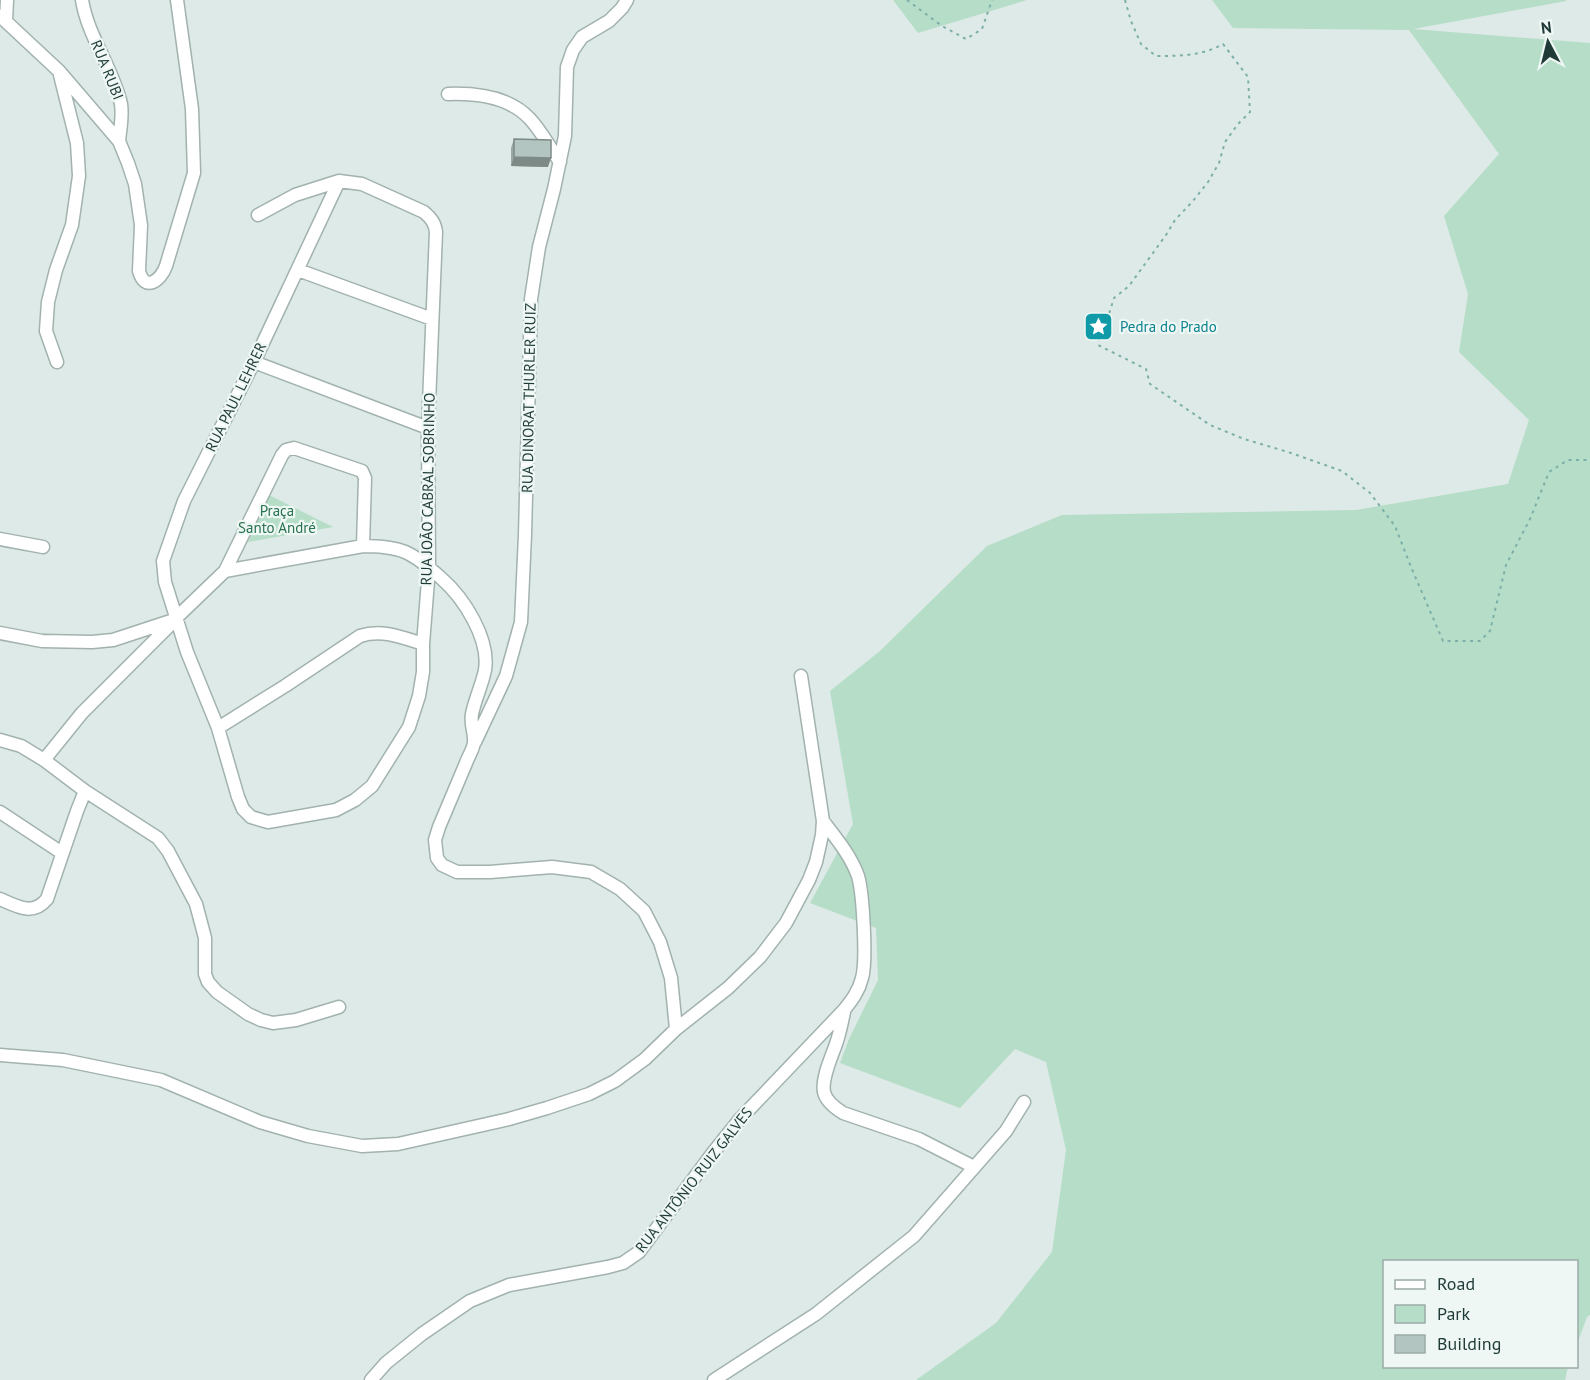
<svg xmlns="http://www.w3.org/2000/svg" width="1590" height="1380" font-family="'PT Sans',sans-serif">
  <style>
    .green { fill: #b5ddc7 }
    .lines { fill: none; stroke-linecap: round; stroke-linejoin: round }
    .street-casing { stroke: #a1b2af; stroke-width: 15 }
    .path { stroke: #7dafa8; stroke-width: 2; stroke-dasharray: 3 4.5; stroke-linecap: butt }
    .street { stroke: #fff; stroke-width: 12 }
    .wall { fill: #9aa9a5 }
    .shaded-wall { fill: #7d8a86 }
    .building { fill: #b3c5c0; stroke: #7d8a86; stroke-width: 1.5 }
    .labels { text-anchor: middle; stroke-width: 4.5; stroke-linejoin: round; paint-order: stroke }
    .street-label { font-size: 15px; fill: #1f3a37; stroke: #eef7f4 }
    .culture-label { font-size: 15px; fill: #0d838f; stroke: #eef7f4; text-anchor: start }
    .park-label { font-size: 15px; fill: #287251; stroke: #eef7f4 }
  </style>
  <rect width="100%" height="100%" fill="#deeae7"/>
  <path class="green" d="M893,0H1027L918,33Z
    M1212,0H1566V1L1413,29L1590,43V1315L1587,1317L1577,1344L1576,1262H1384V1366L1568,1367L1565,1380H916L996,1323L1052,1252L1066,1150L1046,1062L1015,1049L960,1108L840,1063L849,1039L878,980L876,928L810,903L853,824L830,691L880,651L987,546L1062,515L1356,510L1508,484L1529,420L1459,352L1468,294L1444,216L1499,154L1409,30L1233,28Z
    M269,495L333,527L248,542Z"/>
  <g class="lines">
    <defs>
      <path id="street" d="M82,0C88,37 113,68 121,104C123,116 120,130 119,141
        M0,16L59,71L119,141L128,163L135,184L141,225L139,271C145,293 161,280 166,266L194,173L192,109L177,0
        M6,21L7,0
        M448,94C477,93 510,97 530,119C542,132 550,148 560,162
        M258,215L295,195L339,181L362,184L424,212C431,218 435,223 436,232L428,428L429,568L423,644V672L419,696L409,727L372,786L355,800L336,810L268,822L251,817L243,809L238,797L218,728L187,652L165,582L163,561L184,501L254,362L339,181
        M298,270L432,319
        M57,362L46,331L48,302L56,270L72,225L79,176L77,143L60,75
        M254,362L428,428
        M0,539L43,547
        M225,571L282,455L286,450L294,448L362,471L365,478L363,546
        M0,633L42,641L92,642L113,640L174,620L225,571L363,546C402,546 412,552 441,578C464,598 490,639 485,670C482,685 475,699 472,714C470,725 475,733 474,742C474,748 468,757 466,763C457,784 448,806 439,827L435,840L437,858L442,865L457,872H490L552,867L591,872L620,889L644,911L660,942L671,978L676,1029
        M218,728L285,686L360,636C382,629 401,637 423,644
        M0,740L21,746L44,760L85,791L158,838L168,851L196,904L205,938V974L208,982L217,992L248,1014L261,1020L273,1023L296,1020L339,1007
        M475,742L506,676L521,622L525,535L531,299L539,247L554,189L565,136L567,67L573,50L582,37L609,21L622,8L627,0
        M44,760L82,713L172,623
        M0,812L62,853
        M0,899C18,907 33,916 47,899L77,811L85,791
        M844,1012C842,1022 840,1032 837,1041C833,1054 821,1078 824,1092C826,1101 835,1108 843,1113L919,1139L974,1167
        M0,1055L63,1060L161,1080L260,1122L308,1136L362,1146L398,1144L509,1119L547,1108L589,1094L615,1081L645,1059L676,1029L728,988L760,957L786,923L809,880L816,862L822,835L823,821L801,676
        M371,1380L386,1363L422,1334L470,1301L509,1285L608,1267L623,1263L639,1252L712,1154L740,1119L844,1010C852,1000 859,991 862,978C867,961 863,893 858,876C851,856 836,838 823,821
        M714,1380L816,1314L914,1236L1006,1131L1024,1102"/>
    </defs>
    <use href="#street" class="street-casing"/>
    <path class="path" d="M907,0L942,26L966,39L982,29L992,0
      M1125,0L1131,21L1141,44L1156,56C1180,56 1202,56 1223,44L1248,77L1250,112L1238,124L1225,142L1219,163L1208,182L1193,201L1175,220L1166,235L1129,286L1114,298L1108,317L1100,333L1098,345L1146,369L1150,384L1210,425L1244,439L1288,452L1342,471L1370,493L1395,526L1411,567L1443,641H1480L1490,631L1506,565L1530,519L1549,472L1568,460H1590"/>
    <use href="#street" class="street"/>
  </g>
  <path class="wall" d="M514,139L548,167L511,166V148Z"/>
  <path class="shaded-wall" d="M514,157L551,158L548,167L511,166Z"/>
  <path class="building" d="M514,139L551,140V158L514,157Z"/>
  <defs>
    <symbol id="sight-square" viewBox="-11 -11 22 22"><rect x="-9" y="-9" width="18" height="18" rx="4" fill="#0f9aa8" stroke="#eef7f4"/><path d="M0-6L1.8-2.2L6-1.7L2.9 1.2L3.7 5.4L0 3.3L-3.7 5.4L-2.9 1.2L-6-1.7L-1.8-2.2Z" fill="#fff"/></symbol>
  </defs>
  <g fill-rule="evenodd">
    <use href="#sight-square" x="1082" y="310" width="33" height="33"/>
  </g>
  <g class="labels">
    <g class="street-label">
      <text transform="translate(107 70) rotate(68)" y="5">RUA RUBI</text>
      <text transform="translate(236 397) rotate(-64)" y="5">RUA PAUL LEHRER</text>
      <text transform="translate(529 398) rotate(-89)" y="5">RUA DINORAT THURLER RUIZ</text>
      <text transform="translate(428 489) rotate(-89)" y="5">RUA JOÃO CABRAL SOBRINHO</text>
      <text transform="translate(694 1180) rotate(-52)" y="5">RUA ANTÔNIO RUIZ GALVES</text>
    </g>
    <g class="culture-label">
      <text x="1120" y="332">Pedra do Prado</text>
    </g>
    <g class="park-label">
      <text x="277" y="516">Praça<tspan x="277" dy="17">Santo André</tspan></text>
    </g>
  </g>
  <rect x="1383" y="1260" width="195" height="108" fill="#eef7f4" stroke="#9baba8" stroke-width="1.5"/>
  <rect x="1395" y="1280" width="30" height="9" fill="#ffffff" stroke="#9baba8" stroke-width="1.5"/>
  <text x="1437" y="1290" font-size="18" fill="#1f3a37">Road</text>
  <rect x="1395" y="1305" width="30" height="18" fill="#b5ddc7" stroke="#9baba8" stroke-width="1.5"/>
  <text x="1437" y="1320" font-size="18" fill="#1f3a37">Park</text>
  <rect x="1395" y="1335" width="30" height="18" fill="#b3c5c0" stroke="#9baba8" stroke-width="1.5"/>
  <text x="1437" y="1350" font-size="18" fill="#1f3a37">Building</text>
  <g transform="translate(1548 42) rotate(353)" stroke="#eef7f4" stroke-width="4.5" paint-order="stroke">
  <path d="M0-4.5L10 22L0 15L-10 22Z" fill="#1f3a37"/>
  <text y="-9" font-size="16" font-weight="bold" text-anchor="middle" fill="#1f3a37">N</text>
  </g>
</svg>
